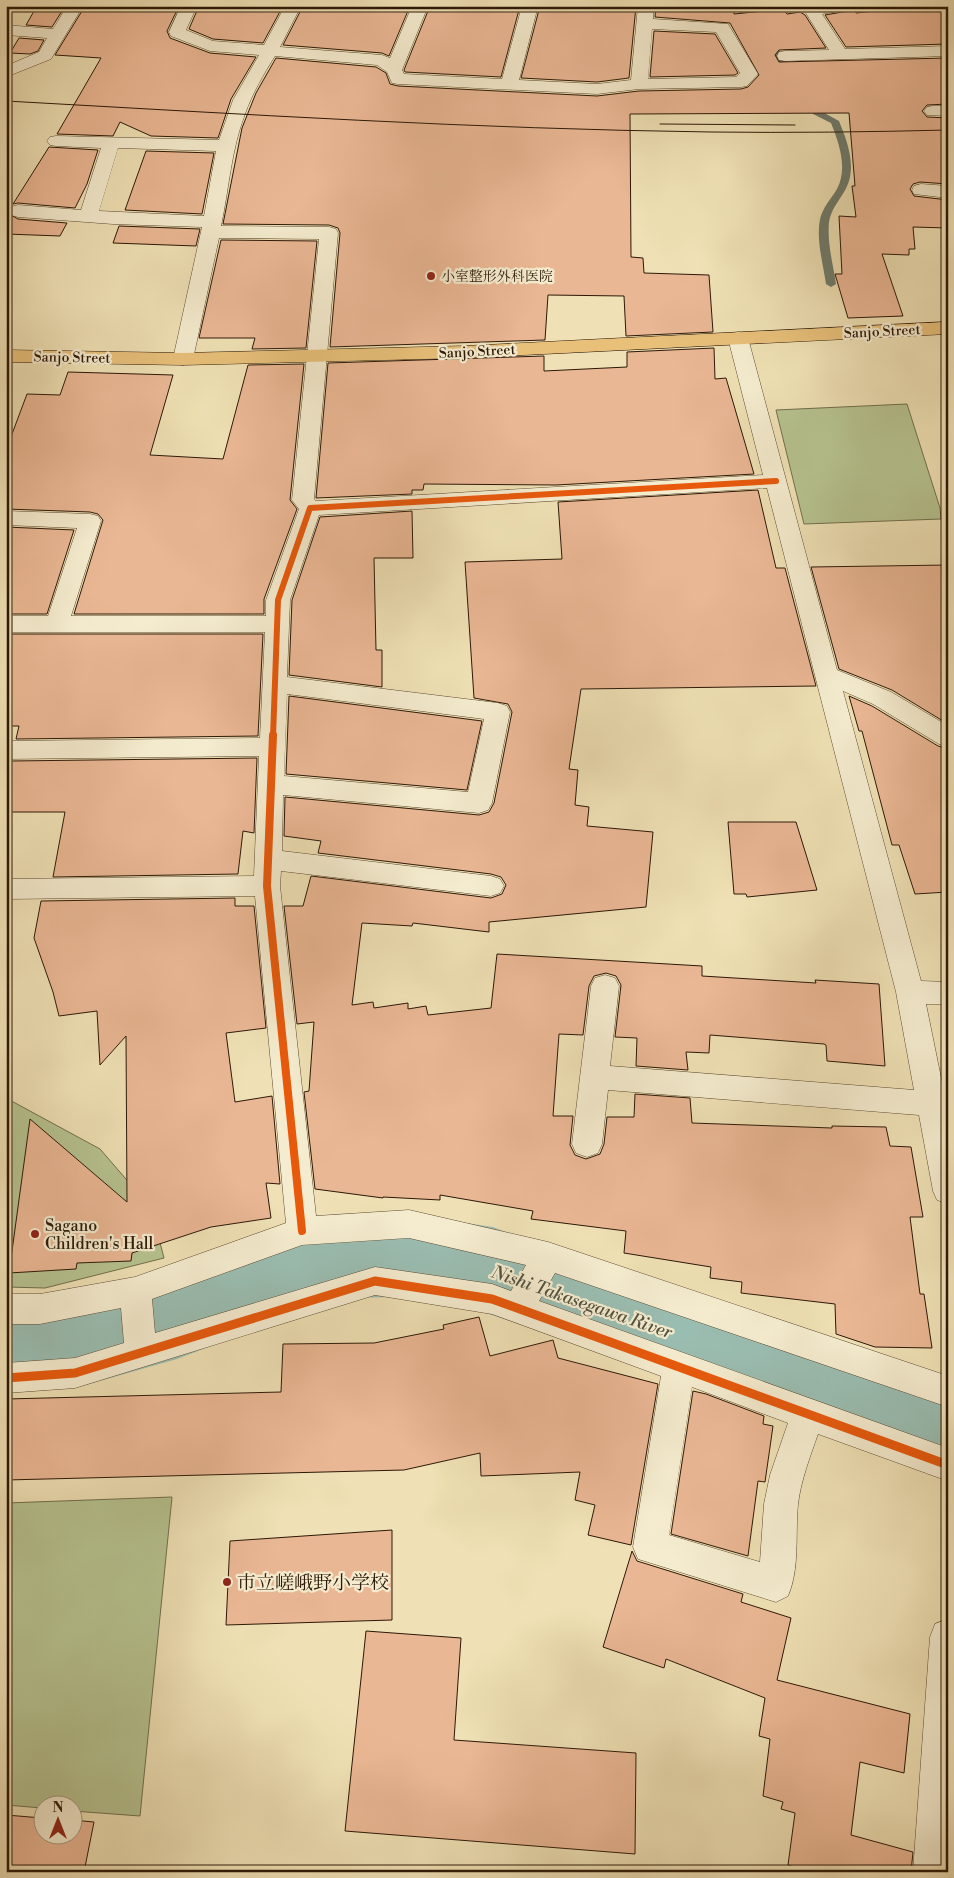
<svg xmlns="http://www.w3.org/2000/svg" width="954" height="1878" font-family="'Libre Bodoni','Noto Serif JP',serif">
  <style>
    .green { fill: #b6c390; stroke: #716e4c }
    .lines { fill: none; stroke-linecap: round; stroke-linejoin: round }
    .stream { fill: #6e7b6d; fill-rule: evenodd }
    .river { fill: #9abdb1; fill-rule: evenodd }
    .building { fill: #eab794; stroke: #2c1807 }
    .minor-casing { stroke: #5d4a32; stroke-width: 1 }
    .major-casing { stroke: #2c1807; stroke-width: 1 }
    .minor { fill: #f5eccf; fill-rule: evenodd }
    .major { fill: #e8c07a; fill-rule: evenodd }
    .tram { stroke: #2c1807; stroke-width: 1 }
    .cycleway-far2-casing { stroke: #f5eccf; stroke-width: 9 }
    .cycleway-far1-casing { stroke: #f5eccf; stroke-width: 11 }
    .cycleway-casing { stroke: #f5eccf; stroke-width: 12 }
    .cycleway-far2 { stroke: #e8590c; stroke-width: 6 }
    .cycleway-far1 { stroke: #e8590c; stroke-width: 8 }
    .cycleway { stroke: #e8590c; stroke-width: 9 }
    .poi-dot { fill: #8f2418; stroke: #f5eccf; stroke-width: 2 }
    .labels { text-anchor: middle; stroke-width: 4.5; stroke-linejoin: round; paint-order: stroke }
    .far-poi-label { font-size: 14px; fill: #2c1807; stroke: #f5eccf; text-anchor: start }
    .far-street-label { font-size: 14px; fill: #2c1807; stroke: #f5eccf }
    .poi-label { font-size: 16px; fill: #2c1807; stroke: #f5eccf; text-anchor: start }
    .water-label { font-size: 18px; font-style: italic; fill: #525242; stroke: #f5eccf }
    .near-poi-label { font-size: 19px; fill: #2c1807; stroke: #f5eccf; text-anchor: start }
  </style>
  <rect width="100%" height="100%" fill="#efe1b5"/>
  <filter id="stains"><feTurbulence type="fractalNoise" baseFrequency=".004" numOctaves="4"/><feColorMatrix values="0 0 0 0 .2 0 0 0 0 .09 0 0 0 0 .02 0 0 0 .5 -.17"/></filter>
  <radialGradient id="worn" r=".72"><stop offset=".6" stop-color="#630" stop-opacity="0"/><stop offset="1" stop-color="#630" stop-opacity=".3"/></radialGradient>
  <path class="green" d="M907,404L940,508L941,519L804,524L776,410Z
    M6,1098L100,1149L151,1208L164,1258L45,1288L6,1287Z
    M172,1497L140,1816L73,1811L72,1806H42V1808L6,1805V1503Z"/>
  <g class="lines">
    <path class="stream" d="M735,6H743C759,31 783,51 798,76L797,78H791C774,52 751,32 735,6Z
      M808,96L811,97L819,110L839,121C848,143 858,170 844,192C838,202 831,210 829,222C827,243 833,264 836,284L831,287L826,284C823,263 816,240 820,219C823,207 831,199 837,189C848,168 839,143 831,123L813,114L804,99Z"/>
    <path class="river" d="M398,1213L493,1227L531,1242L574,1254L948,1378V1474L574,1342L477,1310L398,1297L336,1298L177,1359L75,1388H6V1298H75L177,1271L335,1214Z"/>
  </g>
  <path class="building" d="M37,6H65L52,27L26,25Z
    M85,6H179L167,31L170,38L210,53L256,57L231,99L218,138L151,136L120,122L113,136L57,134L101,58L55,55Z
    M199,6H283L263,43L213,39L189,29Z
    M303,6H410L389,56L382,53L283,45Z
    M430,6H520L501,77L405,72L404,70Z
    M540,6H636L629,78L597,82L521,78Z
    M656,6L734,7V14L783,9L787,14L800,12L805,15L826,48L779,50L775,55L779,62L948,58V104L927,105L922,111L927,117L948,118V184L920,182L913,184L910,189L914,196L948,200V228L913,227L915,249H909V255L882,254L903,316L848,318L835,274H842L839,216L856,217L852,186H855L849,113L630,114L631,257L643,258L644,273L709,275L713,332L626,336L624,296L548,295L545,340L330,347L340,233L338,228L329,225L223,224L242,128L256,93L276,58L376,67L386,73L390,84L398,86L597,96L639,91L741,89L748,87L759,75L730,23L655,17Z
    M920,6H948V44L846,47L825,15L854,10L856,13Z
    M654,31L715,34L738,73L735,75L650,77Z
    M19,38L44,40L38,51L30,54L10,53Z
    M49,147L98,150L87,184L75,208L18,203L13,204Z
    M146,151L214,153L202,214L125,210Z
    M9,214L18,219L67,223L60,236L6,234V220Z
    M119,226L200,229L196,246L113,243Z
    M221,240L317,241L306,348L252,349L255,338H199Z
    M714,348L715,379L726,378L754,474L556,485L424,484L423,490H412V494L316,498L328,363L544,356V371L627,367V352Z
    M304,364L290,500L297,509L264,599V614H74L103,520L98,514L90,512L6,509V450L27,394L60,395L68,372L173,375L150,455L223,459L248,365Z
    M758,490L776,568H785L816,686L581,689L569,769L578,770L575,805L589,807L587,826L653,832L646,907L489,922V932L413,923L412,926L362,923L352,1005L373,1002L374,1008L408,1003V1009L426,1006L428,1015L491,1008L497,954L702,966V976L816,983L815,980L879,984L885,1066L827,1061L826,1045L824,1044L710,1035L709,1053L686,1052L688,1070L636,1066L637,1038L615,1037L621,985L616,976L606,973L594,976L589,986L583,1035L559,1034L553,1116H573L570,1145L575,1155L586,1159L600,1154L604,1144L607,1117H634L635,1094L690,1098L692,1123L832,1128V1126L886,1127L890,1146L911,1147L923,1217H910L920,1294H924L932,1348L875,1347L836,1334L835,1304L741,1293L742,1282L710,1278L711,1267L624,1253L626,1231L531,1219L533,1211L440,1195V1200L383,1197V1198L315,1189L304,1092L309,1091L314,1022L297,1024L284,906H303L311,876L491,898L502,894L506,885L501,877L491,874L318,853L321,841L284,836L285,797L479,815L489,812L494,803L512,712L508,704L474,698L465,562L562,559L558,502Z
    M412,511L413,558H374L376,650H382V687L289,675L292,600L320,517Z
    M6,527L74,530L47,614H6Z
    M948,565V724L892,690L839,669L811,567Z
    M6,634H263L258,736L16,739L19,726H6Z
    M289,696L482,721L467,790L286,774Z
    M849,696L872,706L938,746L948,749V892L915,894L899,845H892L862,731H859Z
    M257,758L254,833L243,831L238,874L53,877L65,812H6V784L11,761Z
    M728,822H796L817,890L747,897L746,894H734Z
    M235,898V906H254L266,1028L226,1033L235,1102L272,1096L280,1184L266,1183L271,1218L211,1227L132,1253L131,1261L77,1263L76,1269L9,1273L30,1119L127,1202L126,1036L100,1065L97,1011L59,1016L53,992L34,938L41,901Z
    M479,1317L490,1356L553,1340L558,1358L658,1384L631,1545L588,1535L595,1505L575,1500L580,1472L481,1476L480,1453L404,1470L6,1480V1399L281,1392L283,1344L374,1343L444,1329L443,1325Z
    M693,1391L706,1394L764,1416L763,1424L773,1426L765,1482L758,1481L748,1556L671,1534Z
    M392,1530V1620L226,1625L230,1541Z
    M632,1551L637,1561L743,1594L741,1602L791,1618L777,1680L910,1714L904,1773L860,1762L851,1835L913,1852L911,1872H811L788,1865L795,1813L781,1809L783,1802L763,1796L770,1739L759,1736L765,1698L666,1659L664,1668L603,1647Z
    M366,1631L461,1638L454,1740L636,1753L635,1854L345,1831Z
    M6,1815L42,1818V1836H72V1820L94,1822L84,1872H6Z"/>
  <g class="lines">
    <defs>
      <path id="minor" d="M67,6H83L51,59L6,77V66L39,52L47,38L6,35V25L53,29Z
        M181,6H197L186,30L213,41L264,45L285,6H301L280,47L382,55L390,58L412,6H428L402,70L404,74L502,79L522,6H538L519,80L597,84L631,80L638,6H654L653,19L728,24L758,74L747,86L741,87L639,89L597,94L398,84L392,83L387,72L377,65L275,56C263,75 252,94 245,114C231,150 229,189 221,226L329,227L336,229L338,233L314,499L316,501L763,475L728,338L731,334L738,332L745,334L748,338L837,670L891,692L948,726V747L939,744L873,704L843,691L921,981L948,982V1004H926L948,1112V1204L937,1200L933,1191L919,1115L608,1090L602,1144L598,1153L587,1157L576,1153L572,1144L591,986L595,978L605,975L615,978L619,986L610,1066L914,1090L896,992L767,488L319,515L290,600L287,677L498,703L507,706L510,712L492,803L488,810L479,813L283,795L282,851L491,876L500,879L504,886L500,893L491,896L281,871L280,886L316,1216L409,1210L548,1242L948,1376V1407L555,1273L539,1301L948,1448V1481L818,1434C810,1457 801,1480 798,1504C795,1535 800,1568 788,1596L776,1602L638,1559L633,1547L661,1376L492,1314L375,1295L75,1388L6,1393V1363L75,1358L124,1343L121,1308L40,1324H6V1294H40L135,1277L286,1223L255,896L6,899V879L254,876L259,756L6,759V741L260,738L265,632H6V616H48L77,528L6,525V511L90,514L98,516L101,521L71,616H266V600L299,509L292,500L319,239L219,238L193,359L190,363L183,365L176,363L173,359L202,227L113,224L18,217L11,215L9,211L11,207L18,205L81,210L101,148L56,146L50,145L47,141L50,137L56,136L219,140L233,100L259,55L210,51L171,36L169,32ZM652,29L716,32L740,73L736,77L648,79ZM118,148L216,151L204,216L99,211ZM287,694L484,719L468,792L284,776ZM409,1238L526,1265L511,1291L492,1284L375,1267L155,1333L152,1299L302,1245ZM692,1387L788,1423L770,1475L764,1504L760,1562L669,1535Z
        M807,6H852L850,9L822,14L845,49L948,46V56L785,61L779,60L777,56L779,52L785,51L829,50L804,10Z
        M933,106H948V116L927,115L924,111L927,107Z
        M921,184L948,186V198L914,194L912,190L914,186Z
        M948,1619V1872H913L930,1637L935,1624Z"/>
      <path id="major" d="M948,322V334L464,358L183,365L6,362V350L183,353L464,346Z"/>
    </defs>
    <use href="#minor" class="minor-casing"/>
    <use href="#major" class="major-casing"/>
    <use href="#minor" class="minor"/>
    <use href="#major" class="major"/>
    <path class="tram" d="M6,101C241,114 476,129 711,132C790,133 869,132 948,130
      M660,124L795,125"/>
    <defs>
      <path id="cycleway-far2" d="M273,737L278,600L310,508L776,481"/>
      <path id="cycleway-far1" d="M273,735L267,886L302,1231"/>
      <path id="cycleway" d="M6,1378L75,1373L375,1281L492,1299L948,1465"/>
    </defs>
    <use href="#cycleway-far2" class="cycleway-far2-casing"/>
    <use href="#cycleway-far1" class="cycleway-far1-casing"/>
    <use href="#cycleway" class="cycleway-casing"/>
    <use href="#cycleway-far2" class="cycleway-far2"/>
    <use href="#cycleway-far1" class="cycleway-far1"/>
    <use href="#cycleway" class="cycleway"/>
  </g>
  <g class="poi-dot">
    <circle cx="431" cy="276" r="5"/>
    <circle cx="35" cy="1234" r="5"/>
    <circle cx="227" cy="1582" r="5"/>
  </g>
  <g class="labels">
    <g class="far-poi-label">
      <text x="441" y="281">小室整形外科医院</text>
    </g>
    <g class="far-street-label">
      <text transform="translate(882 331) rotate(-3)" y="5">Sanjo Street</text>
      <text transform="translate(477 351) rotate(-3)" y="5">Sanjo Street</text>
      <text transform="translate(72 357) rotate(1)" y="5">Sanjo Street</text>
    </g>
    <g class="poi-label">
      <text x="45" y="1231">Sagano<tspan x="45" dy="18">Children's Hall</tspan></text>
    </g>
    <g class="water-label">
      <text transform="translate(582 1302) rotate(19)" y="6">Nishi Takasegawa River</text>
    </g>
    <g class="near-poi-label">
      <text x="237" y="1589">市立嵯峨野小学校</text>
    </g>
  </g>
  <rect width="954" height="1878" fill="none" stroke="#efe1b5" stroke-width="25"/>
  <rect x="8" y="8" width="939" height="1863" fill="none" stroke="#2c1807" stroke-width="2.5"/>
  <rect x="12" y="12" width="929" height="1853" fill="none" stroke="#2c1807"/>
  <g transform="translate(58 1820)"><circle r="24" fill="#f5eccf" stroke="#a5977f"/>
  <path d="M0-4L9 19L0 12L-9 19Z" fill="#8f2418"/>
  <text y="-8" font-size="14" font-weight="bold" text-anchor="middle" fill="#2c1807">N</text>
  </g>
  <rect width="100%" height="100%" filter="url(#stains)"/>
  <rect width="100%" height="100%" fill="url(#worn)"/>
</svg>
